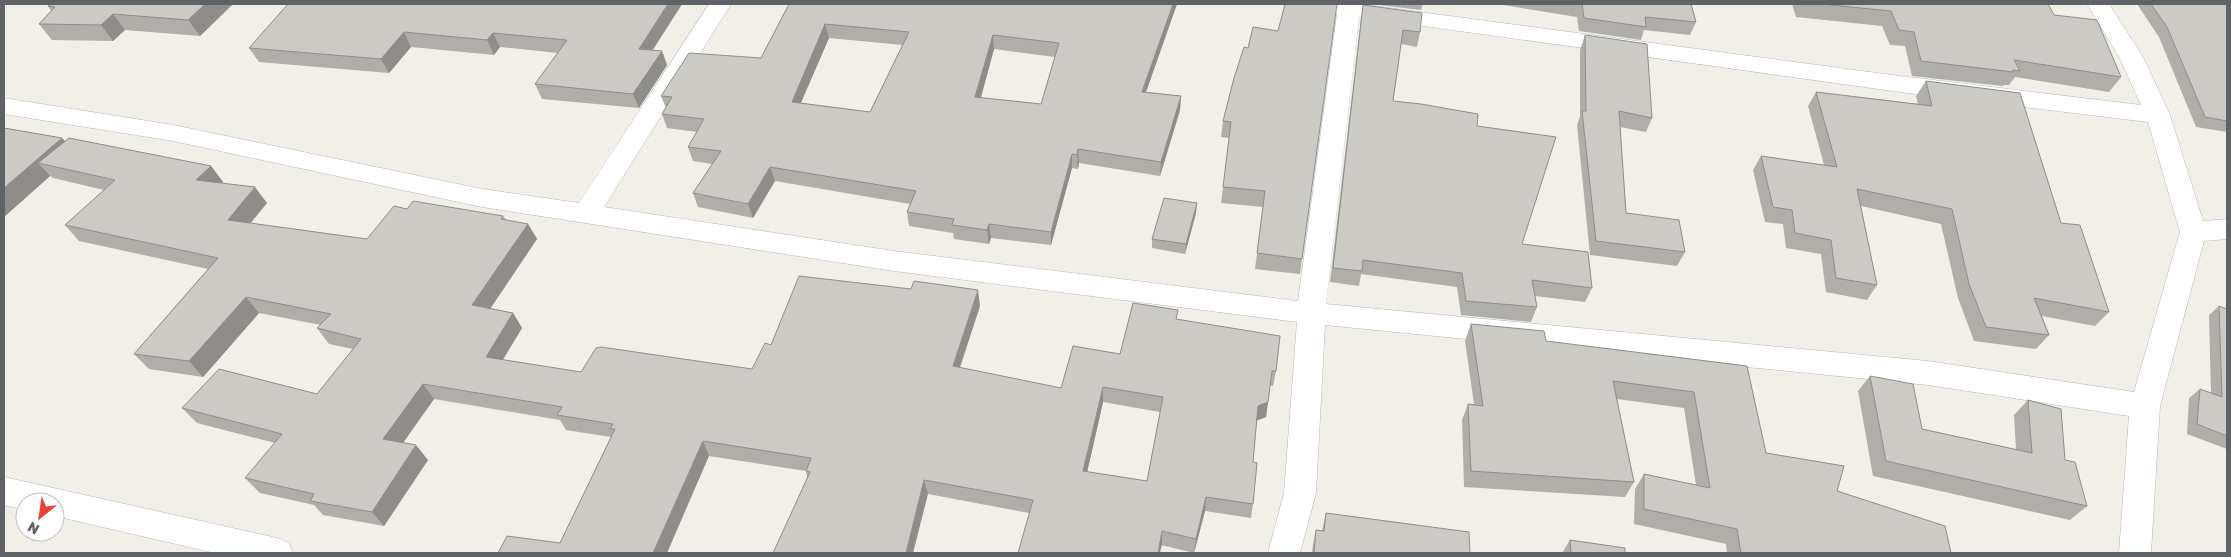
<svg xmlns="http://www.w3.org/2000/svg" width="2231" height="557" font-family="'Golos Text',sans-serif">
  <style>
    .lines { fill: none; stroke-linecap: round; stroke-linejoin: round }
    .minor-casing { stroke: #b5b8bc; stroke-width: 1 }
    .minor { fill: #fff; fill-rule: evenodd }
    .wall { fill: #afaea9; fill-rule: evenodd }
    .shaded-wall { fill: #8f8d8a }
    .building { fill: #cccac5; stroke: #8f8d8a; fill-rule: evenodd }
  </style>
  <rect width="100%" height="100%" fill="#f1efe8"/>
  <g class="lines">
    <defs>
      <path id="minor" d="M709,4H731L604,207L894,251L1298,301L1337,14L1303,9L1300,4H1359L1900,76L2141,105L2119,57L2087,4H2109L2143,57L2170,115L2203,221L2227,219V239L2204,241L2160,406L2151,553H2119L2129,416L1928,385L1325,325L1316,493L1300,553H1268L1284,493L1297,322L894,271L482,207L173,141L4,114V98L173,125L482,189L579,203ZM1359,17L1900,92L2148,122L2180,232L2134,392L1928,361L1326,304Z
        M4,477L277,538L289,543L293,553H215L55,516V502H25V510L4,505Z"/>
    </defs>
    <use href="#minor" class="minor-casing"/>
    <use href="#minor" class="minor"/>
  </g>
  <path class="wall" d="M51,4H233L200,36L125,30L113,41L52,40L39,24L51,11L48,6Z
    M682,4L653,50L662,51L667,65L639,108L542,99L535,84L558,53L500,47L494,55L411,47L389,73L259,62L249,48Z
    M789,4H1177L1146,92L1181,96L1180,110L1160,176L1079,163L1078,169L1072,168L1051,245L991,238L989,244L954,239L953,233L909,226L907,212L910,204L775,181L753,218L698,207L693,193L712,164L693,161L688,147L697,132L667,128L662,114L666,108L661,96L761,58ZM829,38L903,45L870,112L801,103ZM994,49L1055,57L1041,104L981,98Z
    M1371,4H1423L1421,10Z
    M1497,4H1691L1696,22L1690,35L1644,30L1641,40L1579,31L1577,17Z
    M1792,4H2048L2054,15L2121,77L2109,92L2015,77L2009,85H2004L2003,86L1912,76L1905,46L1890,45L1882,26L1796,17Z
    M2137,4H2227V132L2196,127L2159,37Z
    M1363,5L1420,32L1417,47L1401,44L1393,101L1477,126L1522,244L1592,288L1585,302L1535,296L1537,307L1531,322L1461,315L1457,287L1361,274L1359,286L1330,282L1361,19Z
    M1585,35L1652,118L1646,132L1620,127L1626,213L1685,252L1677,266L1590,255L1577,125L1580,116V50Z
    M1248,48L1302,259L1300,274L1255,269L1263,207L1221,203L1229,138L1221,137L1223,121Z
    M1926,81L2061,223L2109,312L2095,326L2042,316L2049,335L2036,349L1974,341L1958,298L1941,224L1861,206L1877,285L1867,300L1826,292L1821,254L1786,248L1783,224L1765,222L1753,170L1761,156L1824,165L1808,106L1816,92L1918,104L1916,96Z
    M4,128L62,138L65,141L211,166L223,182L222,183L267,203L250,223L367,239L407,209L503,216L506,220L528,224L537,239L490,308L513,313L522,328L503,360L581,372L752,369L771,345L980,306L960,368L1061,388L1178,320L1276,371L1273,386H1270L1266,417L1257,420L1253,462V504L1251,518L1205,511L1194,553L1029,513L928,494L807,477L806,471L709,456L560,543L611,437L566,430L560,420L434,399L403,443L428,460L384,526L323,515L314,505L260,493L245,478L275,443L197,423L182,408L317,394L353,349L329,344L317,328L321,325L259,313L203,377L149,369L134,354L208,269L79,241L65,225L104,190L53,178L50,176L4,217ZM1103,402L1160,412L1147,481L1087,472Z
    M1196,213L1185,254L1152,248V239Z
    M2219,306L2227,309V449L2187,434L2189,398L2200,389L2211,393L2209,315Z
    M1471,324L1546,341L1747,366L1766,453L1951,553H1727L1726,544L1634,524L1635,489L1644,474L1696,485L1684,408L1617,399L1634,482L1625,497L1464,487L1462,420L1468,404H1474L1465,341Z
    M1870,376L1922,429L2016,450L2014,415L2028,400L2065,460L2087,506L2070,520L1873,476L1858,391Z
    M1326,513L1470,553H1312L1313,544L1316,530L1322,531Z
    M1570,540L1625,553H1562Z"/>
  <path class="shaded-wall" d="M205,4H233L200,36L188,20Z
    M668,4H682L644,63L639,49Z
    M1173,4H1177L1141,106L1142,92Z
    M113,14L125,30L113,41L101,25Z
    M825,24L829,38L795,116L792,102Z
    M404,32L411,47L389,73L381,59Z
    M493,33L500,47L494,55L487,40Z
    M993,35L994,49L977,111L975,97Z
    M662,51L667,65L639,108L633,94Z
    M1181,96L1180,110L1160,176L1161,162Z
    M62,138L76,154L38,163L50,176L4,217V188Z
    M1078,149L1079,163L1078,169L1077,155Z
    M1072,154V168L1051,245V232Z
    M211,166L223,182L208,196L196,180Z
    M770,167L775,181L753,218L748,204Z
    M255,187L267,203L240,236L228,220Z
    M1197,203L1196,213L1185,254L1186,244Z
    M528,224L537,239L482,321L472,305Z
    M989,224L991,238L989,244L987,230Z
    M978,290L980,306L955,381L953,366Z
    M246,297L259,313L203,377L189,361Z
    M513,313L522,328L495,372L486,357Z
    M423,384L434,399L395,454L383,439Z
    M1103,387V402L1084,486L1083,471Z
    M1268,402L1266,417L1256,421L1258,406Z
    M703,441L709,456L667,553H653Z
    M416,445L428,460L384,526L372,512Z
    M924,480L928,494L913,553H906Z
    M1206,497L1205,511L1194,553L1196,539Z
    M1162,531V544L1160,553H1158Z"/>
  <path class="building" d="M51,4H205L188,20L113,14L101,25L39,24L55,7L48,6Z
    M288,4H668L639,49L662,51L633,94L535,84L567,40L493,33L487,40L404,32L381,59L249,48Z
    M789,4H1173L1142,92L1181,96L1161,162L1078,149L1077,155L1072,154L1051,232L989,224L987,230L952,225L954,219L907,212L916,191L770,167L748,204L693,193L721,151L688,147L704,119L662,114L672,97L661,96L689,53L761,58ZM825,24L909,32L870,112L792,102ZM993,35L1059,43L1041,104L975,97Z
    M1285,4H1337L1302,259L1257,253L1265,191L1223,187L1231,122L1223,121L1234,78L1244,47L1248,48L1253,27L1278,31Z
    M1579,4H1691L1696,22L1645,17L1646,27L1584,18L1582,4Z
    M1821,4H2048L2054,15L2097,20L2121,77L2014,60L2020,71L2013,70V72L1921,61L1914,32L1899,30L1891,11Z
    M2151,4H2227V121L2205,117L2167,27Z
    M1363,5L1422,13L1420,32L1403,30L1393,101L1421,104L1478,114L1477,126L1556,137L1522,244L1588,252L1592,288L1532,280L1537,307L1466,301L1462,273L1363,260L1362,271L1333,268Z
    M1585,35L1647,44L1652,118L1619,111L1626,213L1679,220L1685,252L1596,241L1582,111H1586Z
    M1926,81L2020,93L2061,223L2080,225L2109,312L2034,298L2049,335L1986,327L1969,284L1952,209L1857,189L1877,285L1836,278L1831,240L1795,233L1792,210L1773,207L1761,156L1837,167L1816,92L1932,106Z
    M4,128L62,138L4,188Z
    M69,138L211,166L196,180L255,187L228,220L367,239L394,206L407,209L413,201L503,216L501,219L528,224L472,305L513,313L486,357L581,372L596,348L601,347L752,369L765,343L771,345L799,276L911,289L914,281L978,290L953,366L1061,388L1073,346L1120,354L1133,303L1178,310L1176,319L1280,336L1276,371H1272L1268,402L1258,406L1253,462L1257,463L1253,504L1206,497L1196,539L1162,531L1158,553H1018L1033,500L924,480L906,553H773L810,472L806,471L811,458L703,441L653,553H498L507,536L560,543L615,429H610L613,424L557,415L562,407L423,384L383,439L416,445L372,512L310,501L314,494L245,478L282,434L182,408L219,369L317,394L361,339L317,328L331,314L246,297L189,361L134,354L218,258L65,225L115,180L38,163ZM1103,387L1163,397L1147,481L1083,471Z
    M1164,198L1197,203L1186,244L1152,239Z
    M2219,306L2227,309V436L2197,424L2200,389L2222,397Z
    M1471,324L1544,331L1546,341L1747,366L1766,453L1844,466L1837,491L1945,526L1951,553H1741L1737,529L1644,509V474L1710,488L1694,392L1613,381L1634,482L1471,471L1468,404L1483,406Z
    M1870,376L1913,384L1922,429L2032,453L2028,400L2061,409L2065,460L2075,462L2087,506L1886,461Z
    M1326,513L1469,532L1470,553H1314L1316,530L1324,531Z
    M1570,540L1625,548V553H1571Z"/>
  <rect width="2231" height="557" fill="none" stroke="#5f6368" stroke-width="10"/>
  <g transform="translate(40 517) rotate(210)"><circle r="24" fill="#ffffff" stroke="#bfc1c3"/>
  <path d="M0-4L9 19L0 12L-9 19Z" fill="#ea4335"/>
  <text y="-8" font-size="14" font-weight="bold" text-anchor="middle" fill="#5f6368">N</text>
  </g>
</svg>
